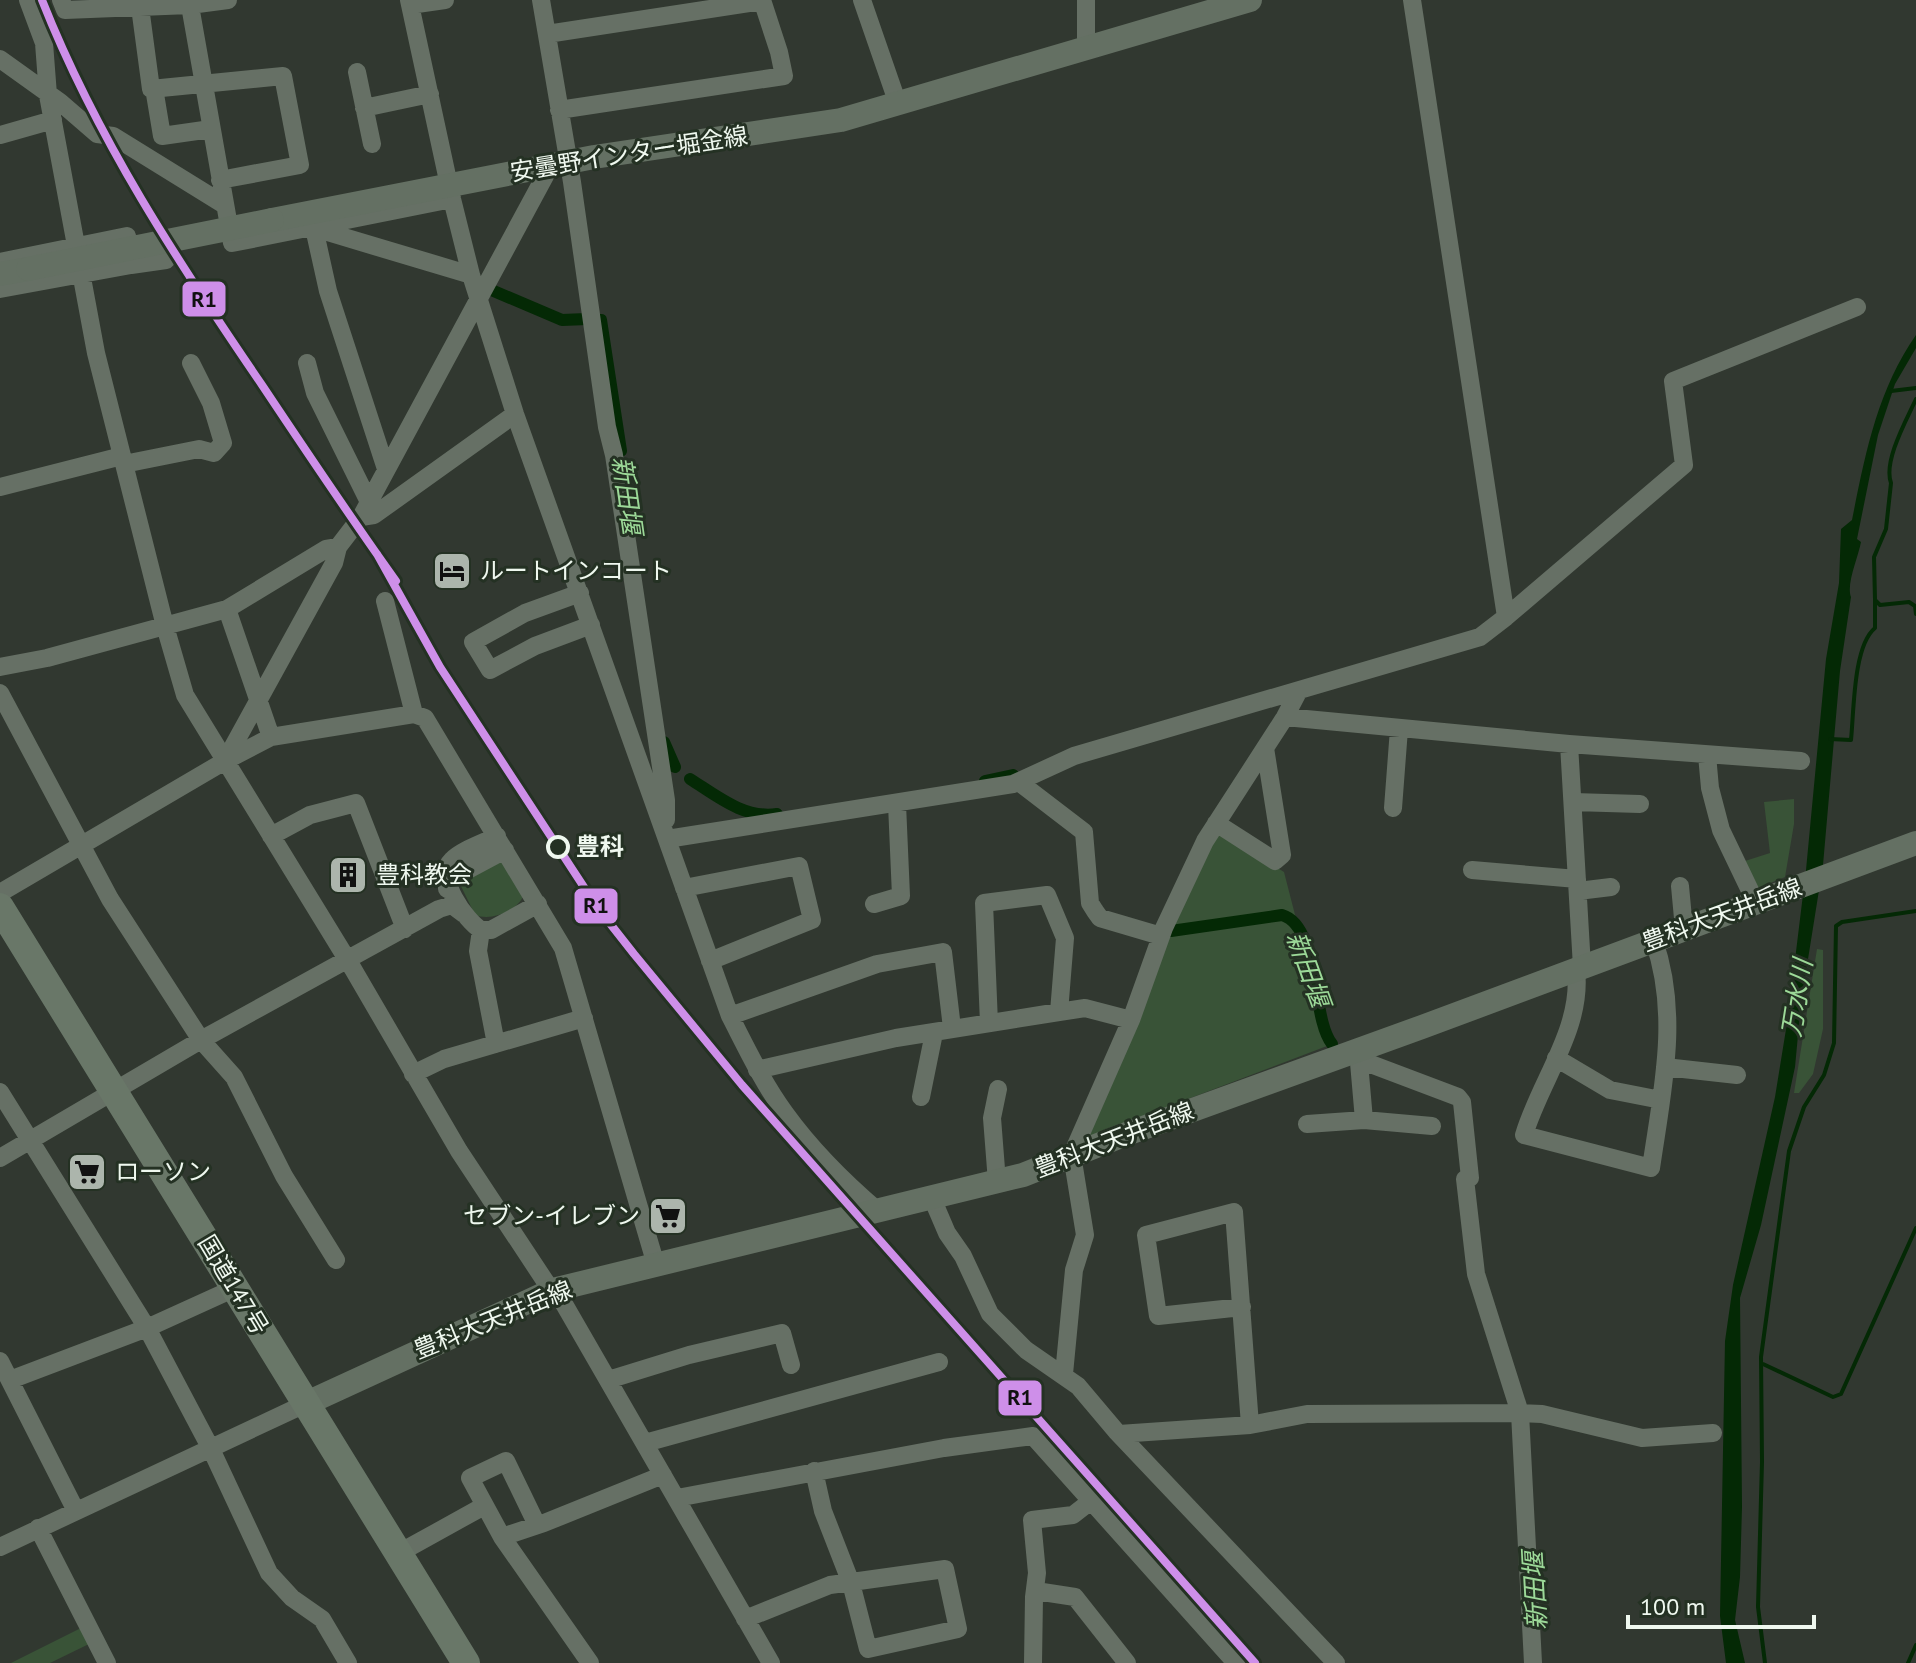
<svg xmlns="http://www.w3.org/2000/svg" width="1916" height="1663" font-family="'PT Sans','Noto Sans JP',sans-serif">
  <style>
    .green { fill: #395337 }
    .water { fill: #042905 }
    .lines { fill: none; stroke-linecap: round; stroke-linejoin: round }
    .stream { stroke: #042905; stroke-width: 4 }
    .canal { stroke: #042905; stroke-width: 12 }
    .minor { stroke: #667065; stroke-width: 18 }
    .major { stroke: #647063; stroke-width: 24 }
    .highway { stroke: #697768; stroke-width: 28 }
    .major-bridge { stroke: #647063; stroke-width: 24 }
    .rail-1-casing { stroke: #243123; stroke-width: 14 }
    .rail-1 { stroke: #ce8fe9; stroke-width: 8 }
    .stop-dot { fill: #243123; stroke: #eff8ef; stroke-width: 4 }
    .labels { text-anchor: middle; stroke-width: 6; stroke-linejoin: round; paint-order: stroke }
    .street-label { font-size: 24px; fill: #eff8ef; stroke: #243123 }
    .poi-label { font-size: 24px; fill: #eff8ef; stroke: #243123; text-anchor: start }
    .stop-label { font-size: 24px; font-weight: bold; fill: #eff8ef; stroke: #243123; text-anchor: start }
    .water-label { font-size: 26px; font-style: italic; fill: #9cd998; stroke: #243123 }
    .line-badge { stroke: #243123; stroke-width: 3 }
    .pale-badge-label { font-size: 22px; text-anchor: middle; font-weight: bold; fill: #111 }
  </style>
  <rect width="100%" height="100%" fill="#313830"/>
  <path class="green" d="M1794,799V824L1785,877L1756,889L1745,861L1770,853L1764,802Z
    M1216,830L1284,872L1311,977L1322,1033L1327,1046L1080,1140Z
    M500,859L523,897C515,912 491,921 475,915L459,882Z
    M1817,949L1823,950V1029L1813,1074L1799,1093H1794Z
    M81,1628L89,1644L50,1663H11Z"/>
  <path class="water" d="M1916,335V348L1895,384L1878,435L1857,539L1861,542C1858,558 1846,584 1851,597L1840,671L1823,865L1801,1003L1795,1067L1761,1225L1740,1298L1742,1507L1740,1577L1735,1620L1745,1663H1726L1720,1616L1725,1341L1733,1285L1775,1097L1788,1017L1806,870L1826,659L1839,583L1841,529L1852,520C1865,455 1877,391 1916,335Z"/>
  <g class="lines">
    <path class="stream" d="M1891,391L1916,388
      M1916,399C1907,419 1883,461 1891,483L1886,529L1874,557L1875,600L1880,605L1909,602L1915,606L1916,614
      M1830,739L1851,740C1854,712 1853,646 1875,628V600
      M1763,1364L1833,1397L1841,1394L1916,1228
      M1765,1663L1758,1607L1762,1462L1761,1357L1789,1151L1804,1107L1824,1075L1834,1043L1836,926L1842,922L1916,911
      M1908,1663L1916,1645"/>
    <path class="canal" d="M489,289L562,320L587,319
      M597,320H601L621,451
      M664,742L675,767
      M690,779C717,796 744,819 777,814
      M985,781L1013,775
      M1171,931L1282,915C1320,926 1311,1018 1332,1044"/>
    <path class="minor" d="M28,0L44,43L48,95L96,353L165,626L185,695L353,969L459,1151L547,1284L560,1297L771,1663
      M61,0L65,10L190,5L228,0
      M189,0L232,243L452,199
      M409,0L452,199L471,275
      M541,0L572,182L607,427L614,455L666,800V820
      M862,0L898,104
      M1412,0L1506,617
      M410,5L445,0
      M140,7L151,89L283,76L300,165L220,180
      M547,34L762,1
      M1086,49V0
      M0,59L60,102L97,134L113,136L223,204
      M357,72L372,144
      M154,88L162,136L211,129
      M364,108L430,94
      M559,110L784,76L779,52L762,0
      M0,135L53,120
      M314,228L471,275L515,414L730,1016C747,1049 763,1083 785,1113C811,1149 844,1182 878,1211
      M314,228L328,291L386,469
      M0,262L127,236L131,265L0,289
      M131,265L166,260
      M307,363L315,393L369,502
      M124,464L199,449L214,453L223,443L211,403L191,363
      M0,487L122,456
      M361,517L374,515L515,414
      M580,593L525,613L473,642L490,670L535,646L591,625
      M385,601L414,714
      M227,609L271,737
      M0,667L47,658L227,609L326,549L338,547
      M0,693L110,899L201,1040L234,1077L284,1176L336,1260
      M1285,717L1569,744L1801,761
      M1569,744L1582,967
      M1707,755L1710,788L1721,830L1756,903
      M225,761L334,563L338,547L361,517L545,176L544,166
      M1020,783L1084,832L1090,903L1095,911L1100,918L1161,936
      M1573,802L1640,804
      M1393,808L1399,729
      M1216,823L1275,861L1282,855L1265,748
      M271,836L310,815L356,803L405,929
      M497,836C483,843 462,850 452,860C434,877 466,921 481,930H491L538,904
      M667,839L1013,784L1074,756L1480,637L1506,617L1684,465L1673,381L1857,307
      M1472,870L1577,879
      M1680,886L1684,929
      M684,888L799,866L812,920L710,961
      M447,889V881L505,850
      M1578,891L1611,887
      M0,893L225,761L271,737L414,714L425,718L563,948L656,1265
      M874,904L901,896L897,804
      M481,930L478,951L496,1044
      M1576,970C1583,1028 1540,1081 1524,1135L1651,1168C1662,1092 1680,1015 1654,941
      M730,1016L877,964L943,952L952,1028
      M989,1023L984,903L1047,895L1065,938L1059,1012
      M1358,1051L1364,1120
      M1556,1058L1610,1090L1661,1100
      M1360,1060L1458,1097L1462,1102L1470,1178L1465,1179L1476,1274L1520,1413L1533,1663
      M1665,1067L1737,1075
      M757,1070L896,1038L1059,1012L1085,1008L1131,1020
      M413,1074L444,1059L584,1018
      M0,1092L147,1328L211,1449L269,1573L292,1598L322,1619L348,1663
      M921,1097L934,1033
      M1307,1124L1364,1120L1432,1126
      M0,1158L201,1040L439,909L452,905L464,914
      M997,1182L992,1118L998,1089
      M932,1198L947,1233L963,1256L990,1314L1026,1350L1078,1386L1116,1431L1336,1663
      M1242,1307L1158,1316L1146,1235L1234,1212L1250,1425
      M0,1361L76,1511
      M1064,1374L1074,1270L1085,1235L1072,1155L1076,1145L1131,1020L1164,928L1205,841L1285,717L1298,692
      M10,1380L147,1328L235,1288
      M608,1380L689,1355L782,1333L791,1365
      M1119,1434L1250,1425L1307,1414L1520,1413L1542,1414L1642,1438L1713,1433
      M645,1443L939,1362
      M677,1498L944,1448L1033,1436L1236,1663
      M537,1525L506,1461L470,1478L502,1537L590,1663
      M38,1528L107,1663
      M502,1537L544,1523L663,1475
      M0,1547L305,1404
      M399,1553L484,1506
      M1036,1591L1075,1597L1127,1663
      M745,1619L830,1585L945,1569L958,1629L868,1649L851,1583L823,1511L814,1471
      M1033,1663L1034,1597L1037,1573L1032,1520L1073,1515L1091,1501"/>
    <path class="major" d="M272,220L594,157L841,120L1250,0
      M0,274L28,269
      M305,1404L553,1290L1023,1175L1121,1136L1422,1027L1916,843"/>
    <path class="highway" d="M0,907L466,1663"/>
    <path class="major-bridge" d="M28,269L272,220"/>
    <defs>
      <path id="rail-1" d="M42,0C97,139 178,262 262,385C306,451 350,517 396,581
        M377,554L440,667L597,907L634,954L742,1085L1255,1663"/>
    </defs>
    <use href="#rail-1" class="rail-1-casing"/>
    <use href="#rail-1" class="rail-1"/>
  </g>
  <defs>
    <symbol id="hotel-square" viewBox="-11 -11 22 22"><rect x="-9" y="-9" width="18" height="18" rx="4" fill="#acb5ac" stroke="#243123"/><path d="M-6-4.5h1.5V1H6V5H4.5V3h-9V5H-6ZM-4 0a1.8 1.8 0 1 1 3.6 0ZM.5 0V-2.5h3Q6-2.5 6 0Z" fill="#111"/></symbol>
    <symbol id="building-square" viewBox="-11 -11 22 22"><rect x="-9" y="-9" width="18" height="18" rx="4" fill="#acb5ac" stroke="#243123"/><path d="M-4-6H4V6H1V3H-1V6H-4ZM-2.5-4.3h1.7v1.8h-1.7ZM.8-4.3h1.7v1.8H.8ZM-2.5-1h1.7V.8h-1.7ZM.8-1h1.7V.8H.8Z" fill="#111"/></symbol>
    <symbol id="supermarket-square" viewBox="-11 -11 22 22"><rect x="-9" y="-9" width="18" height="18" rx="4" fill="#acb5ac" stroke="#243123"/><path d="M-6-5.5h2.5l.6 2H6L4.5 2H-2.5L-4.4-4H-6ZM-1.5 3.2a1.3 1.3 0 1 0 .1 0ZM3 3.2a1.3 1.3 0 1 0 .1 0Z" fill="#111"/></symbol>
  </defs>
  <g fill-rule="evenodd">
    <use href="#hotel-square" x="430" y="549" width="44" height="44"/>
    <use href="#building-square" x="326" y="853" width="44" height="44"/>
    <use href="#supermarket-square" x="65" y="1150" width="44" height="44"/>
    <use href="#supermarket-square" x="646" y="1194" width="44" height="44"/>
  </g>
  <circle class="stop-dot" cx="558" cy="847" r="10"/>
  <g class="labels">
    <g class="street-label">
      <text transform="translate(629 154) rotate(-9)" y="8">安曇野インター堀金線</text>
      <text transform="translate(1722 915) rotate(-20)" y="8">豊科大天井岳線</text>
      <text transform="translate(1114 1140) rotate(-21)" y="8">豊科大天井岳線</text>
      <text transform="translate(233 1285) rotate(59)" y="8">国道147号</text>
      <text transform="translate(493 1320) rotate(-22)" y="8">豊科大天井岳線</text>
    </g>
    <g class="poi-label">
      <text x="480" y="579">ルートインコート</text>
      <text x="376" y="883">豊科教会</text>
      <text x="115" y="1180">ローソン</text>
      <text x="640" y="1224" text-anchor="end">セブン-イレブン</text>
    </g>
    <g class="stop-label">
      <text x="576" y="855">豊科</text>
    </g>
    <g class="water-label">
      <text transform="translate(627 495) rotate(82)" y="9">新田堰</text>
      <text transform="translate(1308 969) rotate(70)" y="9">新田堰</text>
      <text transform="translate(1797 998) rotate(-81)" y="9">万水川</text>
      <text transform="translate(1535 1591) rotate(-93)" y="9">新田堰</text>
    </g>
  </g>
  <g class="line-badge">
    <rect x="181" y="280" width="46" height="38" rx="8" fill="#ce8fe9"/>
    <rect x="573" y="887" width="46" height="38" rx="8" fill="#ce8fe9"/>
    <rect x="997" y="1379" width="46" height="38" rx="8" fill="#ce8fe9"/>
  </g>
  <g class="pale-badge-label">
    <text x="204" y="307">R1</text>
    <text x="596" y="913">R1</text>
    <text x="1020" y="1405">R1</text>
  </g>
  <path d="M1628 1615v12h186v-12" fill="none" stroke="#eff8ef" stroke-width="4"/>
  <text x="1640" y="1615" font-size="24" fill="#eff8ef" stroke="#243123" stroke-width="6" paint-order="stroke">100 m</text>
</svg>
